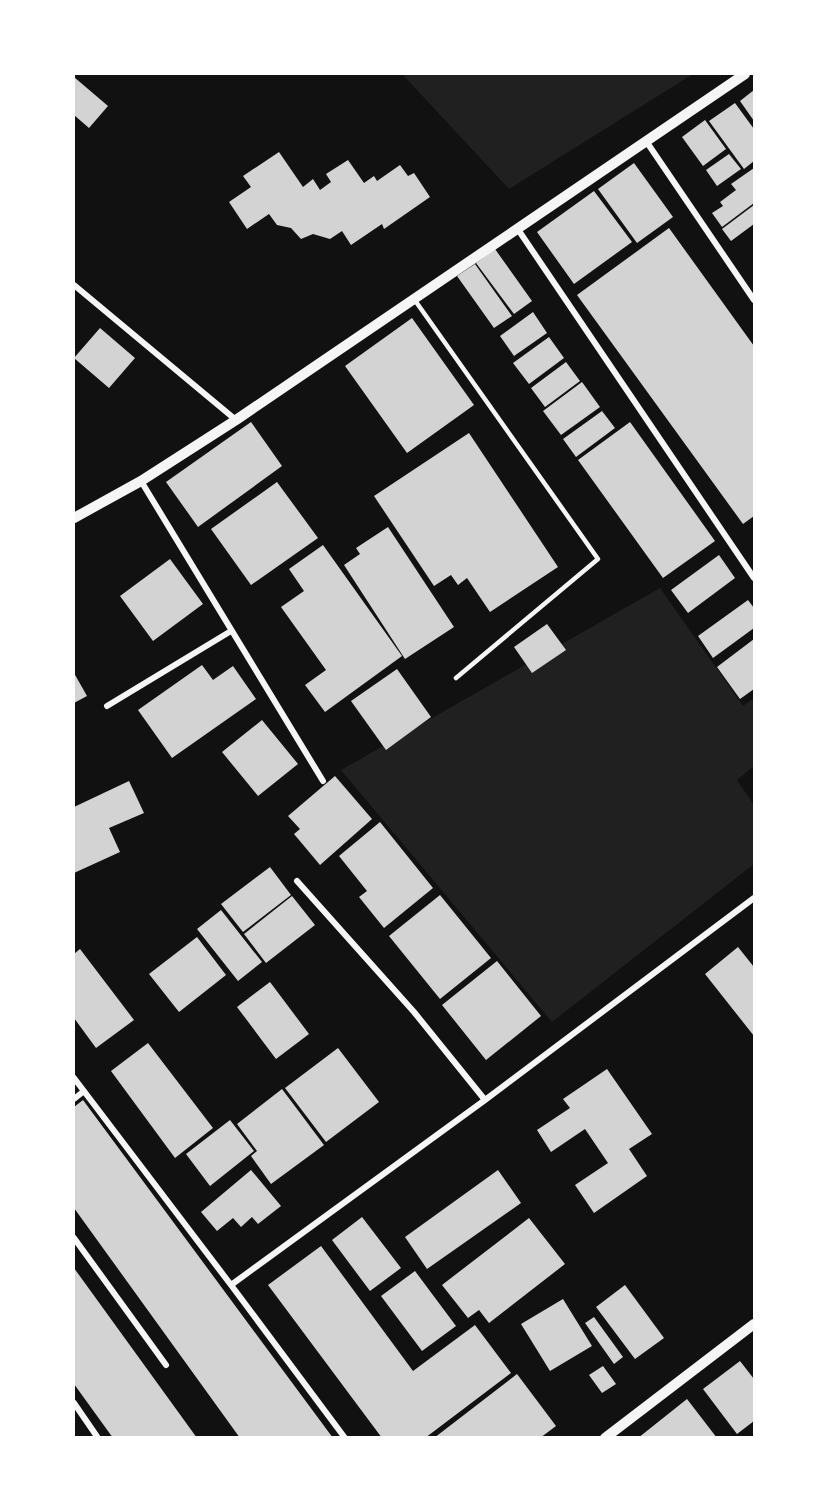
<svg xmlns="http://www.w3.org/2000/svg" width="828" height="1511" font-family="'Golos Text',sans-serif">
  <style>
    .green { fill: #202020 }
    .building { fill: #d3d3d3 }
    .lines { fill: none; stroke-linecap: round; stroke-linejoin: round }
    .service { stroke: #f5f5f5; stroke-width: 4.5 }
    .minor { stroke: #f5f5f5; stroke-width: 6 }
    .tertiary { stroke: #f5f5f5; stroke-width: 10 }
  </style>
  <rect width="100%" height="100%" fill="#111"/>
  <path class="green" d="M402,74H693L509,189Z
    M660,588L743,706L754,698V766L737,780L754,805V864L552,1022L341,770Z"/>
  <path class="building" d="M74,77L108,106L89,128L74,115Z
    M754,90V121L740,101Z
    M735,103L754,129V161L744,169L709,121Z
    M705,120L726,149L703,166L682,137Z
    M279,152L303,187L313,179L320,190L331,182L326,174L348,160L364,183L374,176L377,181L400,165L408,176L414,173L430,197L384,229L382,224L351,245L342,231L330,239L313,234L301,239L291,228L277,225L269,214L247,229L229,202L251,187L243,176Z
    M729,154L741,169L717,186L706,170Z
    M634,163L673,217L637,243L598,189Z
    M754,168V203L722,227L712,213L723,206L720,202L736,190L731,184Z
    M594,191L632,242L574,284L537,232Z
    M754,205V224L731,241L722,229Z
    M669,228L754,346V516L743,524L577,295Z
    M495,249L532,301L514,314L476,263Z
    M475,264L512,316L494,328L457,276Z
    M533,312L547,333L514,356L500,336Z
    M412,318L474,405L407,453L345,366Z
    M100,328L135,358L109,388L74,358Z
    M549,337L564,358L529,384L513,363Z
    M566,362L580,381L545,407L531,388Z
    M582,382L600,407L561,435L543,411Z
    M602,411L615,428L576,457L563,439Z
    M251,422L282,466L198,527L166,482Z
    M630,422L715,541L663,578L578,460Z
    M469,433L558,567L490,612L467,578L458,585L451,575L434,586L374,496Z
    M277,482L318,538L251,585L211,529Z
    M388,527L454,627L405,659L344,565L360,554L356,548Z
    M323,545L402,656L325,712L305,685L326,670L281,607L304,591L289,569Z
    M719,555L735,578L688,613L671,590Z
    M170,559L203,604L153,641L120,596Z
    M748,600L754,608V628L713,658L698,636Z
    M547,624L566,650L532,673L514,647Z
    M754,639V689L740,699L717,667Z
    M202,665L213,680L233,666L256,699L172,758L138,710Z
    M397,669L431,717L386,750L351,701Z
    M74,673L87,696L74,703Z
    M262,720L298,764L258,796L222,752Z
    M335,776L372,819L320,865L294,834L300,829L288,816Z
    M129,781L144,813L109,828L120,852L74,873V807Z
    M380,822L433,888L384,928L359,897L367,891L339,856Z
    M270,867L291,895L243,932L221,904Z
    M440,895L491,958L440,999L389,936Z
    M292,896L315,925L266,963L244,934Z
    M221,910L262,962L238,981L197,929Z
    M197,937L226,975L179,1012L149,974Z
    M738,947L754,967V1036L705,974Z
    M80,949L134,1020L96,1048L74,1018V954Z
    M497,961L541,1016L486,1060L442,1005Z
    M270,982L309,1034L276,1059L237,1007Z
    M148,1043L213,1128L175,1158L111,1071Z
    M338,1048L379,1102L326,1142L285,1088Z
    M607,1069L652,1134L629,1149L647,1176L594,1213L575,1185L608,1163L585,1129L551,1152L537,1130L570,1108L563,1099Z
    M282,1089L324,1145L271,1184L251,1156L257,1151L237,1124Z
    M83,1100L333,1438H240L74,1208V1107Z
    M230,1120L254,1151L210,1186L186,1154Z
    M251,1170L281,1206L258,1224L252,1217L241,1227L233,1218L217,1231L201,1212Z
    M498,1170L521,1203L427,1269L405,1237Z
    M362,1217L401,1268L370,1291L332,1240Z
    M529,1218L565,1264L489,1323L479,1310L468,1318L442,1285Z
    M321,1246L413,1371L475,1325L511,1373L425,1438H382L268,1285Z
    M74,1268L197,1438H113L74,1384Z
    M415,1271L456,1326L422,1351L381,1296Z
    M625,1285L664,1338L635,1359L596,1307Z
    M563,1299L592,1346L550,1371L521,1324Z
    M594,1317L623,1357L614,1364L585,1323Z
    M740,1361L754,1379V1421L737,1434L703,1389Z
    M603,1366L616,1384L602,1393L589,1375Z
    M517,1374L556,1426L540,1438H434Z
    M687,1399L717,1438H638Z"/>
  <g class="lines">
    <path class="service" d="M414,299L598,559L456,678"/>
    <path class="minor" d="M646,141L754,300
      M517,228L754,578
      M74,285L236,420
      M141,481L323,781
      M107,706L231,631
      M297,881L414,1012L485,1100
      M74,1078L231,1285L345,1438
      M74,1099L84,1091
      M74,1238L166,1365
      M231,1285L485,1100L754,898
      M74,1403L98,1438"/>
    <path class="tertiary" d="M74,518L141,481L236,420L745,74
      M605,1438L754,1324"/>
  </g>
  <rect width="828" height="1511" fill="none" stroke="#ffffff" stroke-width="150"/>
</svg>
